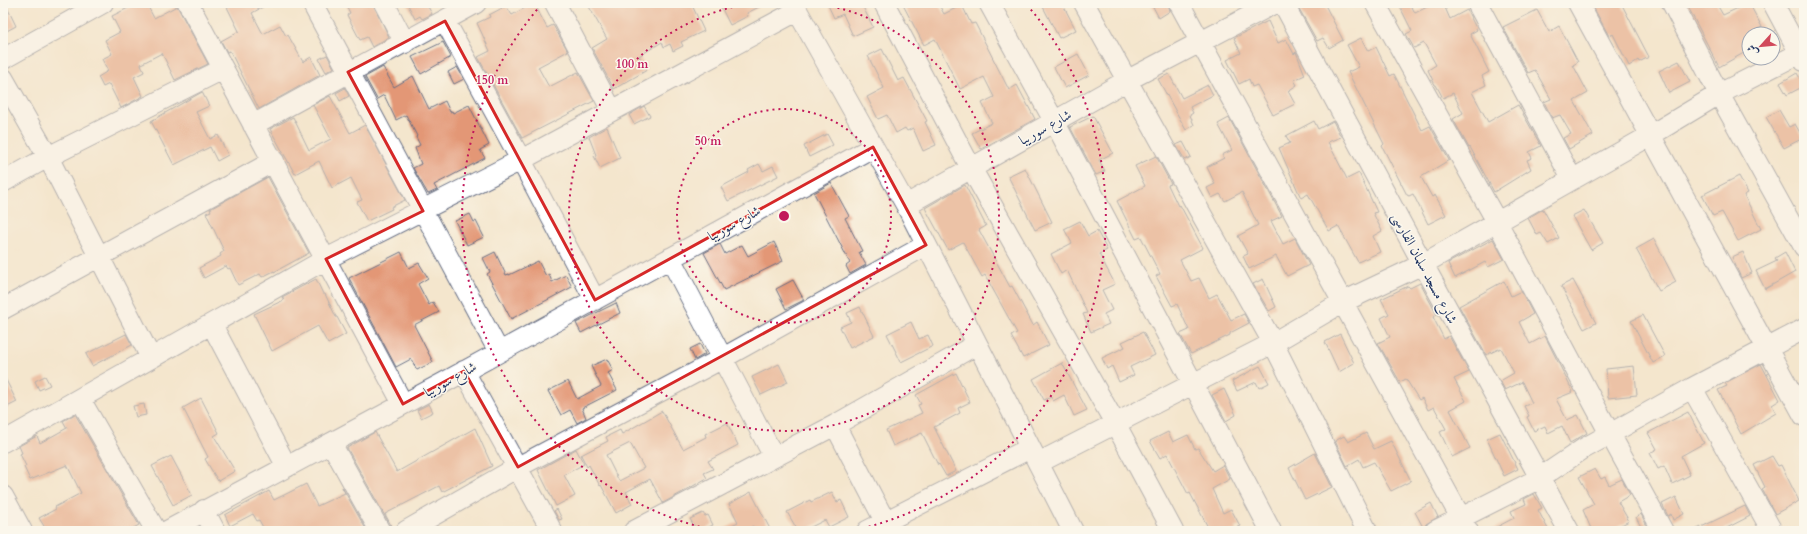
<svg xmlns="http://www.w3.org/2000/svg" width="1807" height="534" font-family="Cardo,Amiri,serif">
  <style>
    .building { fill: #e39776; fill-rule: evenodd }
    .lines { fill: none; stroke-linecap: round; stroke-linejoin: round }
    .minor-casing { stroke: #676f85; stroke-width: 22 }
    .minor { stroke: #fff; stroke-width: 20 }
    .marked { fill: none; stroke: #d62828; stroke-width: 3; stroke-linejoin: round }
    .ring { fill: none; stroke: #c2185b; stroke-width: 2; stroke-dasharray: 2 4 }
    .labels { text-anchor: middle; stroke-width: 3; stroke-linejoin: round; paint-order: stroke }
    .street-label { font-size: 14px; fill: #1b2f5e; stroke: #fbf7ec }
    .centre { fill: #c2185b; stroke: #fbf7ec; stroke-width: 2 }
    .ring-label { font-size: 12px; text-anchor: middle; font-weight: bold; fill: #c2185b; stroke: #fbf7ec; stroke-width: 3; stroke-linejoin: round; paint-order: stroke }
  </style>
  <rect width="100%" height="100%" fill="#fbf7ec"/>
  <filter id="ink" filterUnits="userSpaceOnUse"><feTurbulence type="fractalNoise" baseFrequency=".025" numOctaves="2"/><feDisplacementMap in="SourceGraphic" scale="8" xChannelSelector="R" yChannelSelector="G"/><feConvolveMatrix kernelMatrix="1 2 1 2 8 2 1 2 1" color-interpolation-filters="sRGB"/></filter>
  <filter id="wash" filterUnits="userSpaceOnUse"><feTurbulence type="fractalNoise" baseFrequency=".012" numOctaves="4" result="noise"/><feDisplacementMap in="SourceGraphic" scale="16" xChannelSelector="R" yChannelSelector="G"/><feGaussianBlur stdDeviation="0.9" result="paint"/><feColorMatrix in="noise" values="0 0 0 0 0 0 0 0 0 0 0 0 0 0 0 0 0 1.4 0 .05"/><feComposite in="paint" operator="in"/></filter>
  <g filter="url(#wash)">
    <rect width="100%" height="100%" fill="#f4e6cd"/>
    <g id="blocks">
      <path class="building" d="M3,3H5L16,26L3,33Z
        M138,3H146L154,18L177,6L208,64L175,80L162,53L141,64L144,72L134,77L143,96L121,108L109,84L103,87L98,77L108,71L102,59L112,54L105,40L120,32L112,16Z
        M225,3H270L252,13L263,34L280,25L286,36L288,35L303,62L311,57L320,75L259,109L230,51L227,52L221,41L239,31Z
        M345,3H373L389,37L372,47L367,37L360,40L347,15L350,13Z
        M407,3H426L432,14L422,19L420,16L415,19Z
        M534,3L547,28L553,25L568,51L538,67L549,87L578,72L594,101L522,138L478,57L490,51L477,23L490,17L489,15L506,6L512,15Z
        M587,3H691L704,31L681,42L683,46L673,51L670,44L664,47L662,42L639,56L647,70L614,89L592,48L607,39Z
        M719,3H767L747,13L748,16L730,25Z
        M827,3H866L862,5L873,27L853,36L843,14L834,18Z
        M902,3H938L944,14L962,5L971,24L975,23L1009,90L1017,85L1035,119L981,149L972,133L992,123L982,103L994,97L984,77L960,89L935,39L924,45Z
        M1041,3H1062L1076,30L1059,38Z
        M1151,3H1168L1170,11L1159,18Z
        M1300,3H1324L1343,40L1329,48L1323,38L1317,41L1297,5Z
        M1398,3H1410L1415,13L1435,3H1443L1450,19L1467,10L1477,30L1470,34L1489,72L1482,76L1486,85L1472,92L1488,122L1518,105L1541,146L1529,152L1532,158L1527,160L1531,169L1494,192L1470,147L1469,148L1453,119L1463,113L1453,93L1443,98L1436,85H1435L1428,70L1436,65L1424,43L1414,48L1406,34L1412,31Z
        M1591,3H1621L1649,57L1639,62L1638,60L1629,66L1613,34L1609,36Z
        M1686,3H1716L1723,15L1749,3L1762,27L1749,34V50L1719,67Z
        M1537,10L1549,32L1559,26L1578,62L1573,65L1588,93L1574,101L1593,135L1569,149L1563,138L1571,134L1560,115L1552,118L1544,102L1551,99L1535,70L1528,73L1503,27Z
        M1268,21L1278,43L1286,39L1294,54L1296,52L1305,75L1294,80L1297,85L1288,91L1295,104L1273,115L1257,85L1252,87L1249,79L1239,84L1227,60L1241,53L1234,38Z
        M1361,38L1368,51L1376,47L1390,76L1394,74L1422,130L1430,126L1449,160L1421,177L1432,197L1435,195L1446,215L1428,224L1413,194L1409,196L1407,195L1382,146L1384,144L1348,72L1359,67L1347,45Z
        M443,42L451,57L421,74L412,57Z
        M882,49L898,81L904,78L927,121L925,122L936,145L923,151L913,128L907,131L905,128L896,133L887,115L878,119L867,97L884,88L868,56Z
        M1078,54L1089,75L1065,88L1054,67Z
        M327,55L334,68L326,72L319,59Z
        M1679,61L1690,82L1669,93L1659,71Z
        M383,67L394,87L413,76L429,109L445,101L450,112L452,111L453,113L469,105L489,145L480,150L485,158L434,185L437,190L428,194L413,168L421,164L415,148L420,145L416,137L417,136L406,115L396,120L384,95L377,99L365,77Z
        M457,67L464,79L454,84L448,72Z
        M1797,73L1804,86L1787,95L1780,83Z
        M1169,74L1182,98L1208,85L1213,95L1190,107L1193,113L1190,115L1194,125L1186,130L1158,79Z
        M345,88L349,96L340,101L336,93Z
        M202,92L209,106L196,112L210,139L218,135L228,155L217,161L210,147L174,165L151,121Z
        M330,96L350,133L365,125L405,200L391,207L392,209L367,221L357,202L362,200L351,178L332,188L319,161L295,174L270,129L293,117L309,150L331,139L313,105Z
        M644,106L650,116L634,124L629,115Z
        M1779,110L1789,127L1795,124L1803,138L1784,148L1766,117Z
        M1093,116L1113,153L1099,160L1105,171L1096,175L1070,127Z
        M1229,118L1282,216L1271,221L1283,244L1295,238L1309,265L1287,276L1276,256L1249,269L1243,256L1248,254L1238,236L1258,225L1242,192L1225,201L1220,194L1212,198L1207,188L1215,184L1207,167L1224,158L1222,155L1232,150L1218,124Z
        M1314,121L1318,129L1333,121L1341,137L1328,142L1347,179L1359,173L1377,212L1373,213L1382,231L1373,236L1380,252L1358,262L1338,226L1329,231L1308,194L1301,198L1279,148L1290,143L1286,136Z
        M607,127L620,158L600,168L594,156L596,155L589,137Z
        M827,134L833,145L809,157L804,146Z
        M1183,142L1191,157L1185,160L1176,145Z
        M1156,156L1171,184L1168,185L1178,206L1180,205L1203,248L1180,260L1191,281L1199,278L1209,298L1217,294L1231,320L1244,314L1249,323L1230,333V335L1191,354L1180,334L1189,330L1177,304L1172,306L1156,276L1160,274L1141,237L1136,239L1117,201L1145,186L1135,166Z
        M759,164L763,171L773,166L778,176L728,201L721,187L749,172L748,170Z
        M1025,168L1052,222L1035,230L1008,176Z
        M1739,176L1748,193L1744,195L1761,229L1738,241L1722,212L1713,216L1702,195Z
        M268,177L309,253L274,272V271L262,277L260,274L238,285L230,268L228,269L226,266L204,278L199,268L221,256L220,254L224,251L206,213L211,211L210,209Z
        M831,183L849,216L845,218L862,251L859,252L866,265L850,274L846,266L850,263L814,193Z
        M965,185L986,226L979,230L1010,287L1012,286L1033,325L1037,322L1049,345L1023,358L1011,336L1017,333L985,275L982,277L963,242L948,250L925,208Z
        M1543,209L1559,238L1548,244L1541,233L1537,235L1528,218Z
        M1584,210L1603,243L1591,250L1572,216Z
        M470,214L474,222L476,221L484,237L467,245L455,221Z
        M1080,221L1088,236L1097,231L1107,250L1099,254L1115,284L1102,290L1112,310L1104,314L1109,324L1091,332L1083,314L1087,313L1067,270L1061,274L1051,254L1072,243L1064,229Z
        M1493,239L1504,259L1488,267L1485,262L1455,278L1448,263Z
        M1654,239L1676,282L1659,291L1636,249Z
        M774,242L783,261L724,290L704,253L720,244L725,254L742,245L748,256Z
        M401,252L409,268L419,263L428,278L418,284L429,305L433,302L439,312L414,325L433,362L417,370L411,359L396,367L349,278Z
        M495,252L506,275L509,274V275L538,261L546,276L549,274L552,282L566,275L572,287L511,319L487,274L490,272L483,258Z
        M1743,252L1752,273L1741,278L1732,257Z
        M1785,252L1795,272L1765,289L1756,271L1777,261L1775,258Z
        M316,279L323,294H325L336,317H337L346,334L328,344L318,326L272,351L254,314L284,300L282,297Z
        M1263,279L1276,307L1269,311L1253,284Z
        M793,280L804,300L786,309L776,289Z
        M1573,280L1596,323L1584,329L1561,286Z
        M1504,281L1511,296L1521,291L1533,314L1519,322L1530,344L1545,336L1573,392L1556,399L1567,420L1578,415L1587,433L1570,443L1562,426L1548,433L1545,426L1534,431L1527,417L1529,416L1524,406L1532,403L1522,382L1505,390L1500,381L1514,373L1501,348L1486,355L1459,306Z
        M1420,283L1437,315L1433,317L1444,339L1449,336L1469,372L1454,379L1466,401L1450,410L1470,448L1452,457L1440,432L1446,429L1434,407L1428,410L1422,398L1419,400L1406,379L1400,382L1378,343L1390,337L1381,318L1389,314L1381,299L1408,286L1410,288Z
        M616,303L620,313L581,333L576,323Z
        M860,307L874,336L850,348L840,327L851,322L847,313Z
        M1643,315L1665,356L1653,363L1631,321Z
        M911,322L919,339L928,335L933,346L901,362L887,334Z
        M1143,332L1155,355L1130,367L1134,375L1119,382L1112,366L1107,369L1102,358L1125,347L1122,342Z
        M126,334L132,345L92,366L86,354Z
        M1340,334L1354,363L1339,372L1325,342Z
        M700,344L705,354L695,360L690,349Z
        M607,359L613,370L608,373L617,390L582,408L586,418L577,423L570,410L561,415L548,391L568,381L577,399L601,386L591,366Z
        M1062,363L1087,410L1074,416L1064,395L1053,401L1051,397L1044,400L1033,379Z
        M779,364L788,382L761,395L752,377Z
        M1761,364L1780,400L1772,405L1776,413L1741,434L1718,390L1727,386L1725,383Z
        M1260,366L1269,383L1259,388L1256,382L1237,391L1232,381Z
        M1634,366L1637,395L1608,398L1606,369Z
        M956,373L970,402L958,408L960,413L934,427L956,471L946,476L939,464L938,465L922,433L893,446L886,430L922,413L918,405L921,404L916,395Z
        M3,374L17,402L3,409Z
        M45,376L50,385L39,390L35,381Z
        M1224,389L1236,415L1226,421L1212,395Z
        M201,398L219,433L214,436L235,471L218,481L205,459L208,457L183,408Z
        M144,404L146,415L136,417L133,406Z
        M429,404L433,412L421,418L417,410Z
        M662,411L683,449L706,437L705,434L727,423L738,445L708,461L713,469L704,473L707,478L681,493L663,503L650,479L626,492L632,504L616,513L601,485L600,486L589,465L587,467L581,455L608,441L606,437L620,430L622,434ZM630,443L644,468L619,481L606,455Z
        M1688,412L1704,443L1681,456L1690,475L1672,484L1664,466L1658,469L1650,453L1657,449L1648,433Z
        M75,414L139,525L128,531H47L39,518L56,509L55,507L81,493L67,465L30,480L24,467L26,466L20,454L22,453L19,446L37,436L40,443L67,428L63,421Z
        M475,428L492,466L442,492L439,486L385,514L394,531H391L390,525L347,448L375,432L397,472Z
        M1168,432L1173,442L1188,435L1195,449L1198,448L1213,471L1223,465L1230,479L1212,489L1223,513L1231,509L1240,526L1235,528L1236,531H1210L1190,493L1188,494L1167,454L1160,458L1150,441Z
        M1366,433L1374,449L1391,441L1411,481L1391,491L1374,462L1363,467L1359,459L1347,466L1335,441L1344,436L1348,442Z
        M1500,433L1518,469L1504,476L1487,439Z
        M576,449L584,464L564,475L575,496L556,506L538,470Z
        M1315,453L1332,487L1305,500L1289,468Z
        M171,456L192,495L173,505L152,466Z
        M1772,456L1778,466L1781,465L1799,501L1775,514L1762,489L1765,487L1754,465Z
        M1595,469L1601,479L1605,477L1609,485L1622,479L1630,495L1618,502L1629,521L1610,531H1592L1583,510L1594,504L1579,477Z
        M306,484L317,506L345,493L342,487L367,531H265L259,520L257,521L253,514L230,526L225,515L269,491L274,500Z
        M751,492L771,531H755L753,526L744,531H720L738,522L729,504Z
        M832,492L837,502L841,500L849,517L829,527L825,520L803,531H798L787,512L810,500L811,502Z
        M1534,494L1542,508L1538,510L1549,531H1489L1514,518L1511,511L1526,504L1524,499Z
        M1676,497L1684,514L1673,520L1671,514L1668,516L1662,504Z
        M1431,503L1438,517L1426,524L1424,529L1415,512Z
        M1745,506L1750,516L1721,531H1693Z
        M557,509L562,519L559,520L554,511Z
        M703,513L705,516L708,515L713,525L700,531H697L690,519Z
        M1641,514L1647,526L1642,529L1636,517Z"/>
    </g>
  </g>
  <g filter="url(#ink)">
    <use href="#blocks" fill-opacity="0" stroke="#676f85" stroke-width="1"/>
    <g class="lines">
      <defs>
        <path id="minor" d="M188,3L403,404
          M312,3L499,352
          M384,3L405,43
          M555,3L612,111
          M793,3L906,205L1073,531
          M884,3L971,168L1115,423L1173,531
          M989,3L1054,121L1271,531
          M1084,3L1273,343L1367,531
          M1179,3L1468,531
          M1283,3L1423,264L1569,531
          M1375,3L1497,222L1610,434L1663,531
          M1477,3L1572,179
          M1578,3L1804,416
          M1672,3L1719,94L1804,247
          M1773,3L1804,61
          M445,21L521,160L595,300
          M3,59L103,3
          M3,78L48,157L151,358
          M253,125L476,3
          M3,182L48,157L223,69
          M906,205L1126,81L1275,3
          M670,258L774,457
          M3,309L274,161
          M212,325L287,467
          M464,371L552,531
          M1692,388L1772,531
          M80,399L156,531
          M835,425L890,531
          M3,442L326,259L521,160L797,11
          M331,443L380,531
          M1038,463L1273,343L1343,302L1423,264L1651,135L1719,94L1804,51
          M3,496L22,531
          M204,510L215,531
          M167,531L443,383L873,147
          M406,531L518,467L723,358L926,245
          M634,531L835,425L977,344
          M867,531L1030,448
          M1435,531L1540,478L1583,449L1692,388L1804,329"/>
      </defs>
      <use href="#minor" class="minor-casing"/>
      <use href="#minor" class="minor"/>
    </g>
  </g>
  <path d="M0 0H1807V534H0ZM445,21L595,300L873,147L926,245L518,467L464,371L403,404L326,259L423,211L348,72Z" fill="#f4e6cd" fill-opacity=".55" fill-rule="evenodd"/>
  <path class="marked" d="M445,21L595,300L873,147L926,245L518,467L464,371L403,404L326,259L423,211L348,72Z"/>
  <g class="ring">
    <circle cx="784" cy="216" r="107"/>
    <path d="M814 3A215 215 0 1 1 754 3"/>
    <path d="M717 531A322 322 0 0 1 541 5M1027 5A322 322 0 0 1 851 531"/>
  </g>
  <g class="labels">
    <g class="street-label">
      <text transform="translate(1045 127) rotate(-29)" y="5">شارع سوريبا</text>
      <text transform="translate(734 223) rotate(-29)" y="5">شارع سوريبا</text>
      <text transform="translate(1425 268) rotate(62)" y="5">شارع مسجد سلمان الفارسى</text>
      <text transform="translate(450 379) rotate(-29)" y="5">شارع سوريبا</text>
    </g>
  </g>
  <circle cx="784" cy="216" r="6" class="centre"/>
  <g class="ring-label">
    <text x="632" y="68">100 m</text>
    <text x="492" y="84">150 m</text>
    <text x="708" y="145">50 m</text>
  </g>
  <rect width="1807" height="534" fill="none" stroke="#fbf7ec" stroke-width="16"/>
  <g transform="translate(1761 46) rotate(243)"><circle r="19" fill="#fbf7ec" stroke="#a1a7b3"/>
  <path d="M0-3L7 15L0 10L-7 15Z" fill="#d1495b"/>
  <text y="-6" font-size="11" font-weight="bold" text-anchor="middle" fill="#1b2f5e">ش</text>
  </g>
</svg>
